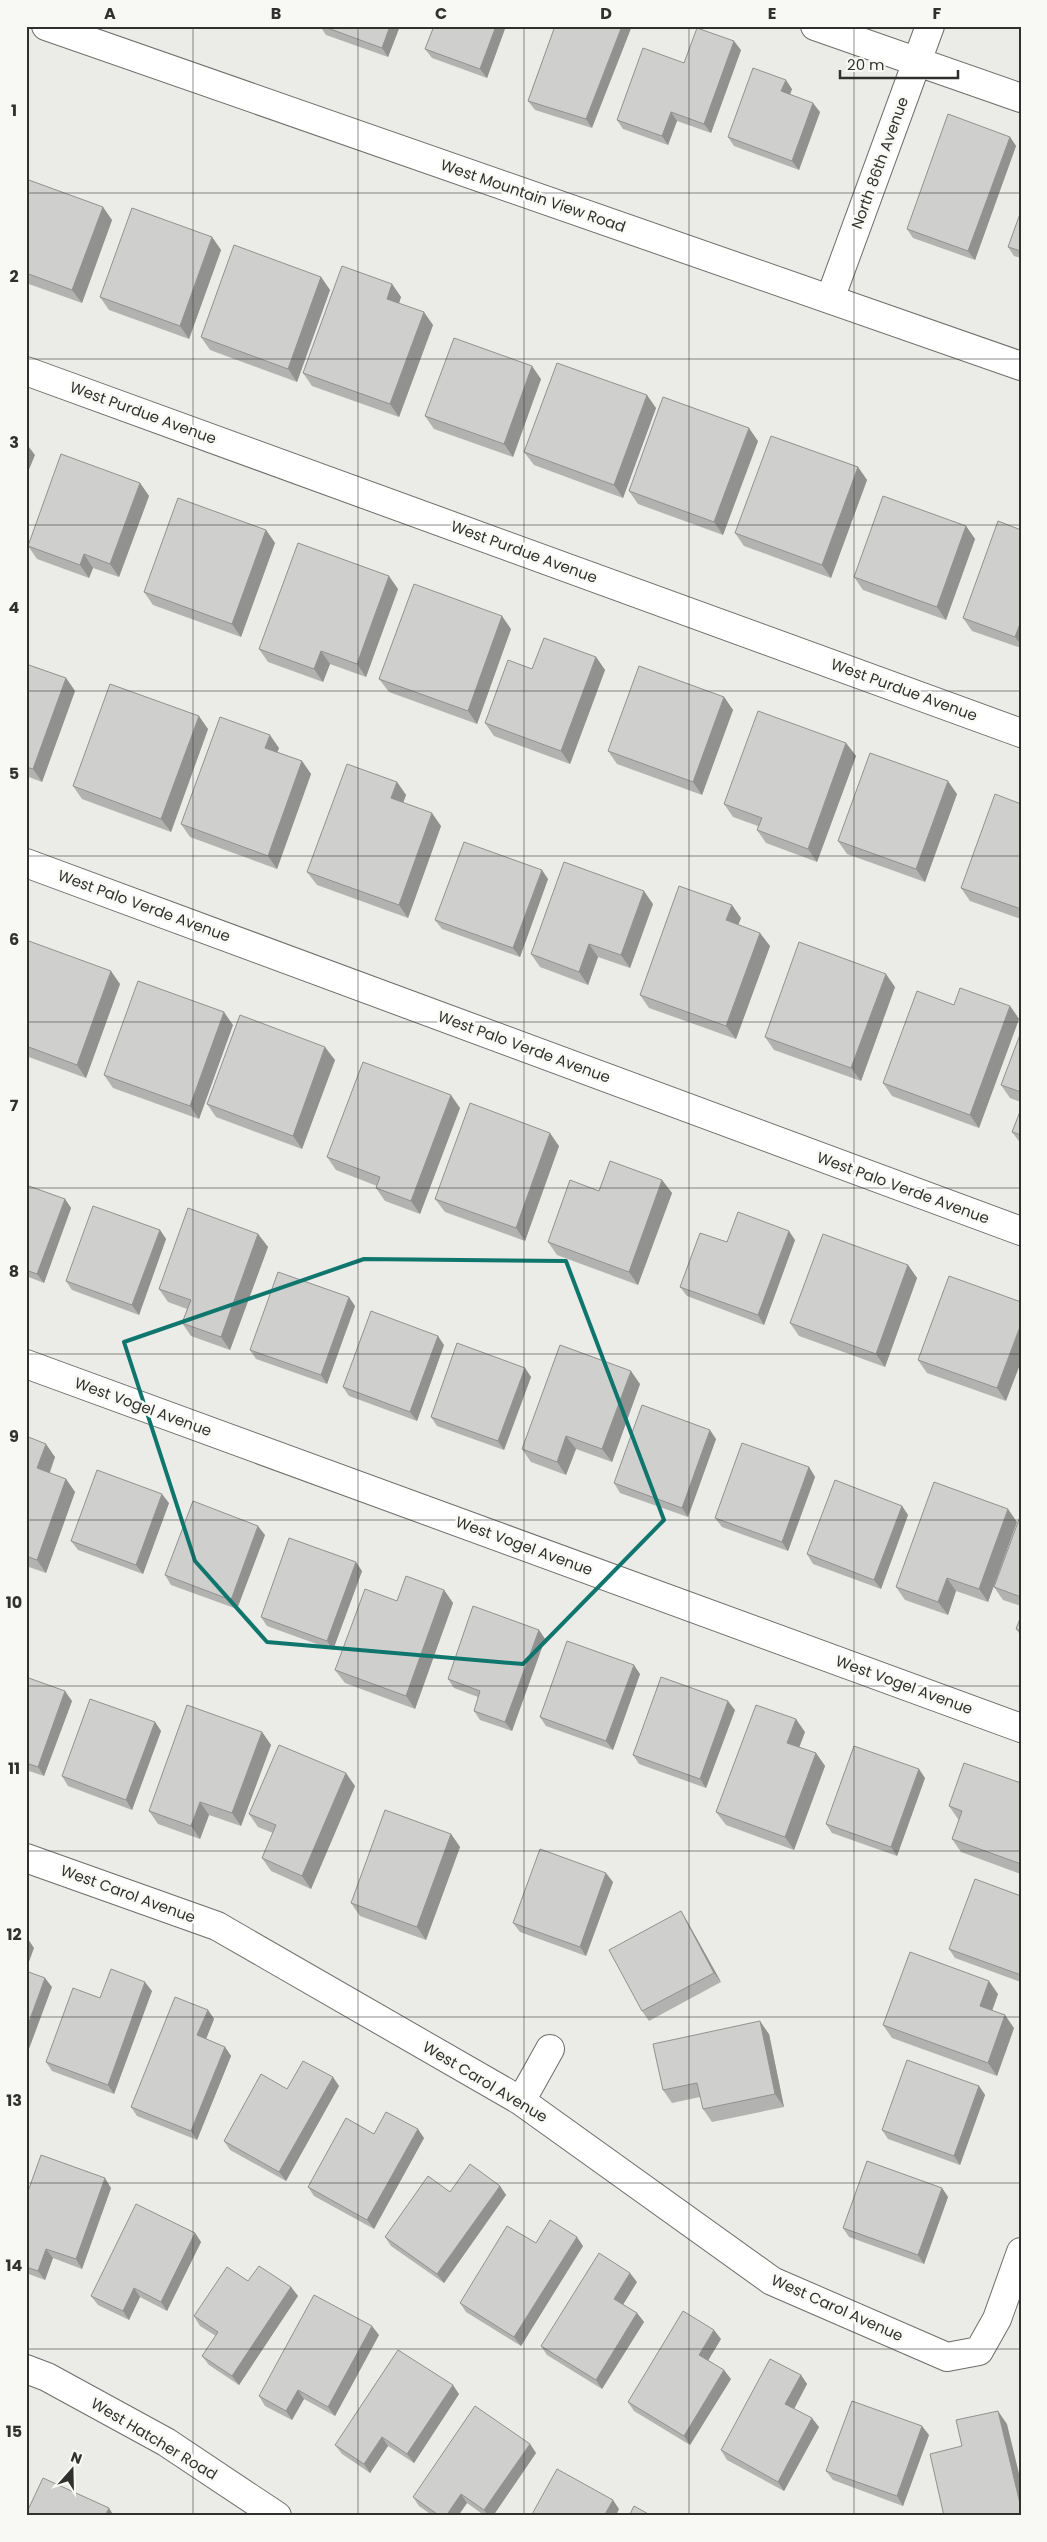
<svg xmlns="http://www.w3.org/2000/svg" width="1047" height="2542" font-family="Poppins,sans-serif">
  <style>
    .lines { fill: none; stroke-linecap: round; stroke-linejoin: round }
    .minor-casing { stroke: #6d6d6a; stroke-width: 30 }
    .minor { stroke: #fff; stroke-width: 28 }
    .wall { fill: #b2b3b0 }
    .shaded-wall { fill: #919290 }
    .building { fill: #cfd0cd; stroke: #919290 }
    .marked { fill: none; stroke: #0f766e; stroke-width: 4; stroke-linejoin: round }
    .grid { fill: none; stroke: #30302f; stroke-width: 1; stroke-opacity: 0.55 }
    .labels { text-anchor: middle; stroke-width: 5; stroke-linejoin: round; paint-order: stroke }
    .street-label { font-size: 15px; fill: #30302f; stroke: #f8f9f5 }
    .neatline { fill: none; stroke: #30302f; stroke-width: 2 }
    .grid-label { font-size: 16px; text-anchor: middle; font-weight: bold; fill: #30302f }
  </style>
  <rect width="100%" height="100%" fill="#ebebe8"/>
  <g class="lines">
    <defs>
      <path id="minor" d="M46,26L1021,366
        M815,26L1021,98
        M830,299L930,26
        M26,371L1021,733
        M26,863L1021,1231
        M26,1364L1021,1728
        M26,1858L217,1926L521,2101L772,2281L947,2357L979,2351L997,2319L1021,2252
        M521,2101L550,2049
        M26,2369L47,2377L166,2442L277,2516"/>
    </defs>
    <use href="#minor" class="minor-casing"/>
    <use href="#minor" class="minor"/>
  </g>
  <path class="wall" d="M320,26H400L388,57L326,35Z
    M434,26H506L487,78L432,58L425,49Z
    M555,26L592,128L535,110L528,101Z
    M741,50L711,133L677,121L668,145L623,129L617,120L684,63Z
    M792,89L790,94L820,112L799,170L734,146L728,137Z
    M1010,137L1016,146L975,260L913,238L907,229Z
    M26,179L112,220L82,303L26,283Z
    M1021,211V258L1014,256L1008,247Z
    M212,237L221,250L189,339L109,310L100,297Z
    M321,277L330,290L297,382L210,350L201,337Z
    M392,284L401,297L399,303L433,325L399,417L312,386L303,373Z
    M541,379L513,457L434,429L425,416Z
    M656,408L623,498L534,465L524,452Z
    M758,441L723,535L638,504L629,491Z
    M858,467L867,480L831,578L744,546L735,533Z
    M140,483L149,496L119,577L93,568L89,578L37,559L28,546Z
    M966,526L975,539L946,620L863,590L854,577Z
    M266,530L275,543L241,637L153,605L144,592Z
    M1021,530V648L972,631L963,618Z
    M398,589L366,677L330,664L323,682L268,662L259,649Z
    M511,629L477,724L389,692L379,679Z
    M596,657L605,670L570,764L494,736L485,723L532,669Z
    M26,664L66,678L75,691L42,782L26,776Z
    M724,697L733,710L702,795L617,764L608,751Z
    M208,729L171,832L82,799L73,786Z
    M846,743L856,756L817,862L766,843L757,830L758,826L733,817L724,804Z
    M279,748L277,752L302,761L311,774L277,869L190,837L181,824Z
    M397,782L406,795L403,803L441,826L408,918L317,885L307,872Z
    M957,794L925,882L847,854L838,841Z
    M1021,804V919L970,901L961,888Z
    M548,879L520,957L442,929L435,920Z
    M653,904L630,968L598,957L588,985L540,967L531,954Z
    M741,918L738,925L770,946L736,1039L649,1008L640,995Z
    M26,940L120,984L86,1078L26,1056Z
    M895,987L861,1081L774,1050L765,1037Z
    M954,1005L1010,1006L1019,1019L979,1128L892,1096L883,1083Z
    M233,1025L199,1119L113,1088L104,1075Z
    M1021,1032V1102L1010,1098L1001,1085Z
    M335,1060L302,1149L216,1117L207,1104Z
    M460,1108L420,1214L385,1201L376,1188L377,1186L336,1170L327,1157Z
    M1021,1109V1144L1012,1132Z
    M559,1146L525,1241L445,1212L435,1199Z
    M662,1180L672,1193L638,1285L557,1255L548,1242L599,1191Z
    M26,1185L65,1199L71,1208L44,1283L26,1276Z
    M160,1230L166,1239L139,1315L72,1290L66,1281Z
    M258,1234L268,1247L230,1350L191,1336L182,1323L187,1309L168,1302L159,1289Z
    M795,1240L764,1325L687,1296L680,1287L727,1242Z
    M908,1265L917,1278L885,1367L799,1336L790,1323Z
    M949,1276L1006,1401L927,1373L918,1360Z
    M355,1306L327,1384L256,1359L250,1350Z
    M444,1345L417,1421L349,1396L343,1387Z
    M525,1368L531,1377L504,1450L437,1426L431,1417Z
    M640,1384L612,1462L576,1449L566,1475L531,1462L522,1449Z
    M26,1436L55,1457L50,1473L66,1479L75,1492L46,1573L26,1566Z
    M716,1439L688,1517L620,1493L614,1483Z
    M809,1467L815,1477L788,1551L722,1527L715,1518Z
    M169,1503L143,1574L78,1550L71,1541Z
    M902,1506L908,1515L881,1589L813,1564L807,1554Z
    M1021,1514V1606L1003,1600L994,1587Z
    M1017,1522L988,1602L956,1591L948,1615L905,1600L896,1587Z
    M265,1535L237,1609L171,1585L165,1575Z
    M362,1571L333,1650L267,1626L261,1617Z
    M444,1590L453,1603L415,1709L345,1683L335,1670Z
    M1021,1616V1636L1016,1629Z
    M539,1630L545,1639L512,1731L480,1720L474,1711L478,1697L454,1688L448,1679Z
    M640,1674L613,1750L546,1726L540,1717Z
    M26,1677L72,1701L44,1776L26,1770Z
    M735,1710L706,1788L639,1764L633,1755Z
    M155,1722L161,1731L132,1810L68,1786L62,1776Z
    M262,1732L271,1745L241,1826L209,1815L200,1839L158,1824L149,1811Z
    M805,1732L799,1747L816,1753L825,1766L794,1850L726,1825L716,1812Z
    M925,1778L897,1856L832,1833L826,1824Z
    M1021,1783V1874L961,1852L952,1839L959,1820L958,1819L949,1806Z
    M355,1786L311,1889L271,1871L262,1858L273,1833L258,1827L249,1814Z
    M451,1834L460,1847L426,1940L360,1916L351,1903Z
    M613,1882L586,1956L520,1932L513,1923Z
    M1021,1896V1982L955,1958L949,1949Z
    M681,1911L687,1921L721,1982L649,2021L642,2011Z
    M152,1991L114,2094L52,2071L46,2062L100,1998Z
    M998,1994L992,2011L1014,2028L997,2076L892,2038L883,2025Z
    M208,2010L214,2019L206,2039L225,2047L231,2056L197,2140L137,2116L131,2107Z
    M769,2034L784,2107L712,2122L703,2109L700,2097L672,2103L663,2090Z
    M339,2086L286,2181L230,2150L224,2141L287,2089Z
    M979,2086L985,2095L960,2165L888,2139L882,2130Z
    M374,2134L424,2138L374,2229L314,2196L308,2187Z
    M500,2186L506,2195L444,2283L391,2246L385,2237L450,2192Z
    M111,2188L82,2269L53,2258L45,2280L26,2273V2197Z
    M942,2188L948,2197L924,2264L849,2237L843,2228Z
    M195,2233L201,2242L167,2311L140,2297L129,2320L98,2305L91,2296Z
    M536,2243L583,2246L521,2346L466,2312L460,2303Z
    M248,2281L291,2287L298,2296L239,2385L209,2365L202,2356L216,2336L200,2326L194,2316Z
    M637,2282L623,2304L637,2313L644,2322L602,2389L547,2355L541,2346Z
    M379,2335L335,2416L304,2399L292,2420L265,2406L259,2396Z
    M721,2339L708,2360L731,2379L690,2445L634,2411L628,2402Z
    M801,2375L807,2384L794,2408L819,2427L784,2491L727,2460L721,2450Z
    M459,2394L414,2463L388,2446L370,2473L342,2454L335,2445Z
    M929,2435L903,2506L833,2480L826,2471Z
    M530,2444L536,2453L493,2516H485L467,2503L458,2516H433L419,2506L413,2497Z"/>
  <path class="shaded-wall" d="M390,26H400L388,57L382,48Z
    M496,26H506L487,78L480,69Z
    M622,26H632L592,128L586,119Z
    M734,41L741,50L711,133L704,124Z
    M786,80L792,89L788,100L781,91Z
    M813,103L820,112L799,170L792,161Z
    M671,112L677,121L668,145L662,136Z
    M1010,137L1016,146L975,260L968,251Z
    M103,207L112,220L82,303L72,290Z
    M212,237L221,250L189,339L180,326Z
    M321,277L330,290L297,382L288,369Z
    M392,284L401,297L396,312L387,299Z
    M424,312L433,325L399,417L390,404Z
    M532,366L541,379L513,457L504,444Z
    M647,395L656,408L623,498L614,485Z
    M749,428L758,441L723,535L714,522Z
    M26,443L35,455L26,477Z
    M858,467L867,480L831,578L822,565Z
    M140,483L149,496L119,577L110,564Z
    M966,526L975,539L946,620L937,607Z
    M266,530L275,543L241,637L232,624Z
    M84,554L93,568L89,578L80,565Z
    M389,576L398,589L366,677L357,664Z
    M502,616L511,629L477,724L468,711Z
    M1021,621V645L1015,637Z
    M321,651L330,664L323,682L314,669Z
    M596,657L605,670L570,764L561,751Z
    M66,678L75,691L42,782L33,769Z
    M724,697L733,710L702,795L693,782Z
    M199,716L208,729L171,832L161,819Z
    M270,735L279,748L274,761L265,748Z
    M846,743L856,756L817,862L808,849Z
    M302,761L311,774L277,869L268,856Z
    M948,781L957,794L925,882L916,869Z
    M397,782L406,795L400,811L391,798Z
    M432,813L441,826L408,918L399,905Z
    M542,870L548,879L520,957L513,948Z
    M644,891L653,904L630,968L621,955Z
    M732,905L741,918L735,933L726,920Z
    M760,933L770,946L736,1039L726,1026Z
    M589,944L598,957L588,985L579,972Z
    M111,971L120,984L86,1078L77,1065Z
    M886,974L895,987L861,1081L851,1068Z
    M1010,1006L1019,1019L979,1128L970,1115Z
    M224,1012L233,1025L199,1119L190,1106Z
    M325,1047L335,1060L302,1149L293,1136Z
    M451,1095L460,1108L420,1214L411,1201Z
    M550,1133L559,1146L525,1241L516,1228Z
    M662,1180L672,1193L638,1285L629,1272Z
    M65,1199L71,1208L44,1283L37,1274Z
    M160,1230L166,1239L139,1315L132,1305Z
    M789,1231L795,1240L764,1325L758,1315Z
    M258,1234L268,1247L230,1350L221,1337Z
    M908,1265L917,1278L885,1367L876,1354Z
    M349,1297L355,1306L327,1384L321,1375Z
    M1021,1324V1362L1006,1401L997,1388Z
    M438,1336L444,1345L417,1421L410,1412Z
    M525,1368L531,1377L504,1450L498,1441Z
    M631,1371L640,1384L612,1462L602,1449Z
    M710,1430L716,1439L688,1517L682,1508Z
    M566,1436L576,1449L566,1475L557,1462Z
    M46,1444L55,1457L46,1481L37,1468Z
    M809,1467L815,1477L788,1551L782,1542Z
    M66,1479L75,1492L46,1573L37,1560Z
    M162,1494L169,1503L143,1574L136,1565Z
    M902,1506L908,1515L881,1589L874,1580Z
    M1008,1509L1017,1522L988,1602L979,1589Z
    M258,1526L265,1535L237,1609L231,1600Z
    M356,1562L362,1571L333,1650L327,1641Z
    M947,1578L956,1591L948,1615L938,1602Z
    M444,1590L453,1603L415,1709L406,1696Z
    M539,1630L545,1639L512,1731L505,1722Z
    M634,1665L640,1674L613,1750L606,1741Z
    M65,1691L72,1701L44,1776L38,1767Z
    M728,1701L735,1710L706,1788L700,1779Z
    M796,1719L805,1732L796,1756L787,1743Z
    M155,1722L161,1731L132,1810L126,1800Z
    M262,1732L271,1745L241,1826L232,1813Z
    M816,1753L825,1766L794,1850L785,1837Z
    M919,1769L925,1778L897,1856L891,1847Z
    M346,1773L355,1786L311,1889L302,1876Z
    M200,1802L209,1815L200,1839L191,1826Z
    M451,1834L460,1847L426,1940L417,1927Z
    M606,1873L613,1882L586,1956L580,1947Z
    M681,1911L687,1921L721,1982L714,1973Z
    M28,1939L34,1948L26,1970V1944Z
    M45,1978L52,1987L26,2057V2030Z
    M989,1981L998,1994L989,2019L980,2006Z
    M145,1982L152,1991L114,2094L108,2085Z
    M208,2010L214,2019L204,2044L197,2035Z
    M1005,2015L1014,2028L997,2076L988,2063Z
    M760,2021L769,2034L784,2107L775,2094Z
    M225,2047L231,2056L197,2140L191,2131Z
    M333,2077L339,2086L286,2181L279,2172Z
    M979,2086L985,2095L960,2165L954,2156Z
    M418,2129L424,2138L374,2229L367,2220Z
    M105,2178L111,2188L82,2269L76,2259Z
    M500,2186L506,2195L444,2283L437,2274Z
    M942,2188L948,2197L924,2264L918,2255Z
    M195,2233L201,2242L167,2311L161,2302Z
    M577,2237L583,2246L521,2346L514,2337Z
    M46,2249L53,2258L45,2280L38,2271Z
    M630,2273L637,2282L621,2308L614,2299Z
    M291,2287L298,2296L239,2385L232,2376Z
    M134,2288L140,2297L129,2320L123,2311Z
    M637,2313L644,2322L602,2389L596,2380Z
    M372,2326L379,2335L335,2416L328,2407Z
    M714,2330L721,2339L706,2364L699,2355Z
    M724,2370L731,2379L690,2445L684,2436Z
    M801,2375L807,2384L792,2413L785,2404Z
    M453,2385L459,2394L414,2463L407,2454Z
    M298,2390L304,2399L292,2420L286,2411Z
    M998,2411L1007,2424L1021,2482V2508Z
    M812,2418L819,2427L784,2491L778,2482Z
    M922,2426L929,2435L903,2506L897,2496Z
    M382,2437L388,2446L370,2473L364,2464Z
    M530,2444L536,2453L493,2516H488L484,2510Z
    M461,2494L467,2503L458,2516H446Z
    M613,2500L619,2509L616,2516H604Z
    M109,2508L114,2516H105Z"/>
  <path class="building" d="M322,26H390L382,48Z
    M434,26H496L480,69L425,49Z
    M555,26H622L586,119L528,101Z
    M697,28L734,41L704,124L671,112L662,136L617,120L643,48L684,63Z
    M753,68L786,80L781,91L813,103L792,161L728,137Z
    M948,114L1010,137L968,251L907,229Z
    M26,179L103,207L72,290L26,273Z
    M132,208L212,237L180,326L100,297Z
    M1021,211V251L1008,247Z
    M234,245L321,277L288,369L201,337Z
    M342,266L392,284L387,299L424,312L390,404L303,373Z
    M454,338L532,366L504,444L425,416Z
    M557,363L647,395L614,485L524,452Z
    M663,397L749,428L714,522L629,491Z
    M771,436L858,467L822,565L735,533Z
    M61,454L140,483L110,564L84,554L80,565L28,546Z
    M883,496L966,526L937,607L854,577Z
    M178,498L266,530L232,624L144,592Z
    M998,521L1021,530V621L1015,637L963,618Z
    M298,543L389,576L357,664L321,651L314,669L259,649Z
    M414,584L502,616L468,711L379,679Z
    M544,638L596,657L561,751L485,723L508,660L532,669Z
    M26,664L66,678L33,769L26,767Z
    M639,666L724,697L693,782L608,751Z
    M110,684L199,716L161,819L73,786Z
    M758,711L846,743L808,849L757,830L762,818L724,804Z
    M220,717L270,735L265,748L302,761L268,856L181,824Z
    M870,753L948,781L916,869L838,841Z
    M347,764L397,782L391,798L432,813L399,905L307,872Z
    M995,794L1021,804V909L961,888Z
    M464,842L542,870L513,948L435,920Z
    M564,862L644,891L621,955L589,944L579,972L531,954Z
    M679,886L732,905L726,920L760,933L726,1026L640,995Z
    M26,940L111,971L77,1065L26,1046Z
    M799,942L886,974L851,1068L765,1037Z
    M138,981L224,1012L190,1106L104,1075Z
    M960,988L1010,1006L970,1115L883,1083L917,991L954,1005Z
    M240,1015L325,1047L293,1136L207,1104Z
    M1021,1032V1092L1001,1085Z
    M363,1062L451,1095L411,1201L376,1188L380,1177L327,1157Z
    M470,1103L550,1133L516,1228L435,1199Z
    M1021,1109V1135L1012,1132Z
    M610,1161L662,1180L629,1272L548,1242L570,1180L599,1191Z
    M26,1185L65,1199L37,1274L26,1270Z
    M93,1206L160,1230L132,1305L66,1281Z
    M188,1208L258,1234L221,1337L182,1323L191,1300L159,1289Z
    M738,1212L789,1231L758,1315L680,1287L700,1233L727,1242Z
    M823,1234L908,1265L876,1354L790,1323Z
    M278,1272L349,1297L321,1375L250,1350Z
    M949,1276L1021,1302V1324L997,1388L918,1360Z
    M371,1311L438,1336L410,1412L343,1387Z
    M457,1343L525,1368L498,1441L431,1417Z
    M560,1345L631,1371L602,1449L566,1436L557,1462L522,1449Z
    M642,1405L710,1430L682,1508L614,1483Z
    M26,1436L46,1444L37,1468L66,1479L37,1560L26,1556Z
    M742,1443L809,1467L782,1542L715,1518Z
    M97,1470L162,1494L136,1565L71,1541Z
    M835,1480L902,1506L874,1580L807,1554Z
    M934,1482L1008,1509L979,1589L947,1578L938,1602L896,1587Z
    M193,1501L258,1526L231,1600L165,1575Z
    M1021,1514V1597L994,1587Z
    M289,1538L356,1562L327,1641L261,1617Z
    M406,1576L444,1590L406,1696L335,1670L365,1589L397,1601Z
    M473,1606L539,1630L505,1722L474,1711L480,1691L448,1679Z
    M1021,1616V1631L1016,1629Z
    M567,1641L634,1665L606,1741L540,1717Z
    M26,1677L65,1691L38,1767L26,1763Z
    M661,1677L728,1701L700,1779L633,1755Z
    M90,1699L155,1722L126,1800L62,1776Z
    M187,1705L262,1732L232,1813L200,1802L191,1826L149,1811Z
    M756,1705L796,1719L787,1743L816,1753L785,1837L716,1812Z
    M279,1745L346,1773L302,1876L262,1858L276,1825L249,1814Z
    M854,1746L919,1769L891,1847L826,1824Z
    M964,1763L1021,1783V1864L952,1839L962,1811L949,1806Z
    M385,1810L451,1834L417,1927L351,1903Z
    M540,1849L606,1873L580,1947L513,1923Z
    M975,1879L1021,1896V1975L949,1949Z
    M681,1911L714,1973L642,2011L609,1950Z
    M910,1952L989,1981L980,2006L1005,2015L988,2063L883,2025Z
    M111,1969L145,1982L108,2085L46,2062L73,1988L100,1998Z
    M26,1971L45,1978L26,2030Z
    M175,1997L208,2010L197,2035L225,2047L191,2131L131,2107Z
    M760,2021L775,2094L703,2109L697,2083L663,2090L653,2044Z
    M907,2060L979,2086L954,2156L882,2130Z
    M303,2061L333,2077L279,2172L224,2141L261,2074L287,2089Z
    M386,2112L418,2129L367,2220L308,2187L346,2118L374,2134Z
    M41,2155L105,2178L76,2259L46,2249L38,2271L26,2267V2197Z
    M867,2161L942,2188L918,2255L843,2228Z
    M470,2164L500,2186L437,2274L385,2237L428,2176L450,2192Z
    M136,2204L195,2233L161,2302L134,2288L123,2311L91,2296Z
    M550,2220L577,2237L514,2337L460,2303L507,2226L536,2243Z
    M599,2253L630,2273L614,2299L637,2313L596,2380L541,2346Z
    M259,2266L291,2287L232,2376L202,2356L218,2332L194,2316L227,2267L248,2281Z
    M314,2295L372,2326L328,2407L298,2390L286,2411L259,2396Z
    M683,2311L714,2330L699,2355L724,2370L684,2436L628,2402Z
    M398,2350L453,2385L407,2454L382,2437L364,2464L335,2445Z
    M770,2359L801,2375L785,2404L812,2418L778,2482L721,2450Z
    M852,2401L922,2426L897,2496L826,2471Z
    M475,2406L530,2444L484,2510L461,2494L446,2516H440L413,2497Z
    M998,2411L1021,2508V2516H944L930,2454L962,2446L956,2420Z
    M557,2469L613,2500L604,2516H531Z
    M43,2478L109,2508L105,2516H26V2514Z
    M634,2506L652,2516H629Z"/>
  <path class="marked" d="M364,1259L566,1261L664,1520L523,1664L267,1642L195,1561L124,1342Z"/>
  <path class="grid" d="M193,26V2516M358,26V2516M524,26V2516M689,26V2516M854,26V2516M26,193H1021M26,359H1021M26,525H1021M26,691H1021M26,856H1021M26,1022H1021M26,1188H1021M26,1354H1021M26,1520H1021M26,1686H1021M26,1851H1021M26,2017H1021M26,2183H1021M26,2349H1021"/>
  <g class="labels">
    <g class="street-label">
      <text transform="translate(880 163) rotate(-70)" y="5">North 86th Avenue</text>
      <text transform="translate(533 196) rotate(19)" y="5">West Mountain View Road</text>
      <text transform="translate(143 413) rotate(20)" y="5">West Purdue Avenue</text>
      <text transform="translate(524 552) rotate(20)" y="5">West Purdue Avenue</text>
      <text transform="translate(904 690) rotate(20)" y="5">West Purdue Avenue</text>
      <text transform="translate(144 906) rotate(20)" y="5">West Palo Verde Avenue</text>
      <text transform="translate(524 1047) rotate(20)" y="5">West Palo Verde Avenue</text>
      <text transform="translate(903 1188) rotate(20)" y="5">West Palo Verde Avenue</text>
      <text transform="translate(143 1407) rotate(20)" y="5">West Vogel Avenue</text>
      <text transform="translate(524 1546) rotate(20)" y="5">West Vogel Avenue</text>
      <text transform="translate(904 1685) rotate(20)" y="5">West Vogel Avenue</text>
      <text transform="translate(128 1894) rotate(20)" y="5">West Carol Avenue</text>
      <text transform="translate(485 2082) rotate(31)" y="5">West Carol Avenue</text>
      <text transform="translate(837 2308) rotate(24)" y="5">West Carol Avenue</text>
      <text transform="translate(154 2439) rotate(31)" y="5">West Hatcher Road</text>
    </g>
  </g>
  <rect width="1047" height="2542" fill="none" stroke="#f8f9f5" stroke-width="55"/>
  <g transform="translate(72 2470) rotate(20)" stroke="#f8f9f5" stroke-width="4" paint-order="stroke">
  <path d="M0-4L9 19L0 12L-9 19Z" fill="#30302f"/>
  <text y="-8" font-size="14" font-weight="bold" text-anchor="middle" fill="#30302f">N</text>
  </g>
  <path d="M840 70v8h118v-8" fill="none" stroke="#30302f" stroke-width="2.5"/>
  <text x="847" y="70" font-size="15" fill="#30302f" stroke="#f8f9f5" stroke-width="4" paint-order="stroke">20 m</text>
  <rect x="28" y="28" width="992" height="2486" class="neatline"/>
  <g class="grid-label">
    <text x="110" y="19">A</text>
    <text x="276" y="19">B</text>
    <text x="441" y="19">C</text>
    <text x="606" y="19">D</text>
    <text x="772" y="19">E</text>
    <text x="937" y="19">F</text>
    <text x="14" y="116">1</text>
    <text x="14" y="282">2</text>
    <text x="14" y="448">3</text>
    <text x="14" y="613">4</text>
    <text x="14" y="779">5</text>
    <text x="14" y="945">6</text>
    <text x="14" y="1111">7</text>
    <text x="14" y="1277">8</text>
    <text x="14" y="1442">9</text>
    <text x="14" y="1608">10</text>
    <text x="14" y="1774">11</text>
    <text x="14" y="1940">12</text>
    <text x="14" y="2106">13</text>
    <text x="14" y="2271">14</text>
    <text x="14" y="2437">15</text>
  </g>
</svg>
